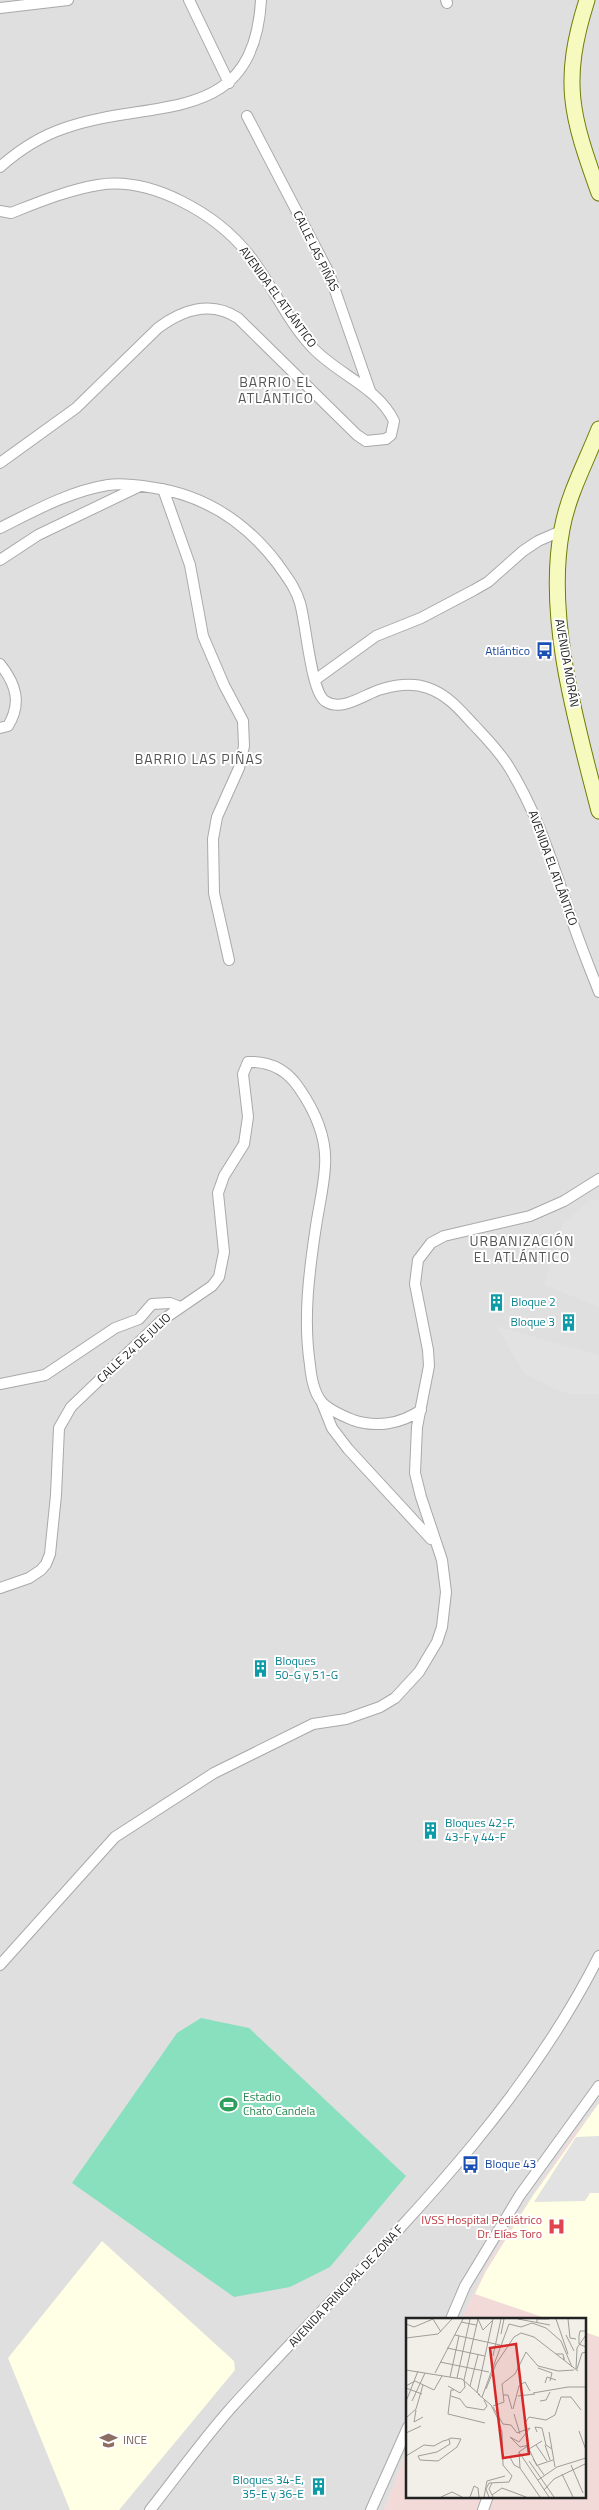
<svg xmlns="http://www.w3.org/2000/svg" width="599" height="2510" font-family="'Titillium Web',sans-serif">
  <style>
    .residential { fill: #e0dfdf }
    .commercial { fill: #f2dad9 }
    .education { fill: #ffffe5 }
    .pitch { fill: #88e0be }
    .parking { fill: #e2e2e2 }
    .lines { fill: none; stroke-linecap: round; stroke-linejoin: round }
    .street-casing { stroke: #a9a9a9; stroke-width: 12 }
    .secondary-casing { stroke: #707d05; stroke-width: 17 }
    .street { stroke: #fff; stroke-width: 10 }
    .secondary { stroke: #f7fabf; stroke-width: 15 }
    .labels { text-anchor: middle; stroke-width: 4; stroke-linejoin: round; paint-order: stroke }
    .street-label { font-size: 12px; fill: #222; stroke: #fff }
    .transit-label { font-size: 12px; fill: #164399; stroke: #fff; text-anchor: end }
    .culture-label { font-size: 12px; fill: #0d838f; stroke: #fff; text-anchor: start }
    .leisure-label { font-size: 12px; fill: #27864d; stroke: #fff; text-anchor: start }
    .health-label { font-size: 12px; fill: #be3a42; stroke: #fff; text-anchor: end }
    .education-label { font-size: 12px; fill: #785e54; stroke: #fff; text-anchor: start }
    .neighbourhood-label { font-size: 14px; letter-spacing: 1px; fill: #555; stroke: #fff }
    .inset-road { fill: none; stroke: #9f9d99; stroke-width: 1 }
    .view { fill: #d62828; fill-opacity: 0.15; stroke: #d62828; stroke-width: 2.5 }
    .inset-edge { fill: none; stroke: #222; stroke-width: 2.5 }
  </style>
  <rect width="100%" height="100%" fill="#f2efe9"/>
  <path class="residential" d="M0,0H599V2103L571,2138L501,2243L485,2269L462,2319H408V2448L384,2510H0Z"/>
  <path class="commercial" d="M599,2103V2510H384L408,2448V2496H585V2319H462L485,2269L501,2243L571,2138Z"/>
  <path class="education" d="M599,2103V2337L585,2332V2319H548L475,2294L486,2271L532,2197Z
    M102,2241L234,2361L235,2370L119,2510H70L8,2358Z"/>
  <path class="pitch" d="M201,2018L249,2028L406,2176L330,2267L290,2287L234,2297L72,2183L177,2033Z"/>
  <path class="parking" d="M599,1199V1307L544,1285L563,1223L591,1200Z
    M496,1326L599,1355V1394H569L557,1390L524,1373Z
    M599,2136V2193H590L585,2201L534,2202L576,2137Z"/>
  <g class="lines">
    <defs>
      <path id="street" d="M189,0L229,83
        M446,0L447,3
        M0,8L68,0
        M247,116L329,273L370,391
        M0,167C18,151 41,136 65,128C152,97 254,129 261,0
        M0,211L11,213C39,202 68,190 98,185C151,176 217,214 249,255C272,284 286,319 311,346C336,374 377,386 394,421L391,435L386,439L366,441L357,435L238,318C211,300 182,310 158,328L76,408L0,463
        M163,489L190,565L203,636L224,685L243,721L244,746L239,768L217,817L213,839L214,893L229,960
        M0,528C34,511 70,491 108,485C121,483 136,485 149,487C203,494 244,520 277,563C286,576 296,588 300,603C306,623 311,692 325,701C342,713 366,693 382,689C396,685 414,683 428,688C448,695 460,710 474,725C486,738 497,749 507,764C537,811 552,862 570,914C578,940 589,966 599,992
        M0,560L38,535L140,486
        M0,664C16,684 22,703 8,726L0,728
        M315,680L376,636L421,618L474,590L488,582L523,551L538,541L561,531
        M0,1384L45,1375L115,1328L139,1319L152,1304L170,1303L180,1307
        M322,1403L332,1428L348,1449L431,1539
        M0,1588L29,1578L41,1570L46,1564L50,1554L56,1495L59,1428L71,1407L161,1321L212,1286L219,1277L224,1252L218,1193L224,1176L244,1144L248,1117L243,1074L248,1062C271,1061 287,1070 299,1088C315,1111 327,1138 325,1166C324,1186 319,1206 316,1226C309,1272 303,1319 310,1365C311,1376 314,1392 321,1401C327,1409 343,1416 353,1420C376,1428 401,1424 421,1410
        M0,1965L115,1837L214,1773L313,1724L346,1719L380,1707L395,1698L419,1672L437,1642L442,1627L446,1592L442,1560L421,1497L415,1473L417,1427L429,1366L428,1350L415,1284L418,1260L431,1243L444,1236L530,1216L564,1201L599,1179
        M451,2319L465,2286L520,2195L599,2086
        M150,2510C176,2477 202,2441 230,2409C361,2264 510,2133 599,1956
        M371,2510L408,2427
        M483,2510L488,2496"/>
      <path id="secondary" d="M587,0C561,82 571,115 599,193
        M599,429C586,462 568,495 562,529C545,618 577,725 599,811"/>
    </defs>
    <use href="#street" class="street-casing"/>
    <use href="#secondary" class="secondary-casing"/>
    <use href="#street" class="street"/>
    <use href="#secondary" class="secondary"/>
  </g>
  <defs>
    <symbol id="bus-bare" viewBox="-9 -9 18 18"><path d="M-5-6H5V4H4V6H2V4H-2V6H-4V4H-5ZM-3.5-4V0h7V-4ZM-3.5 1.2v1.5H-2V1.2ZM2 1.2v1.5H3.5V1.2Z" fill="#1a4fb4" stroke="#fff" stroke-width="2.5" paint-order="stroke"/></symbol>
    <symbol id="building-bare" viewBox="-9 -9 18 18"><path d="M-4-6H4V6H1V3H-1V6H-4ZM-2.5-4.3h1.7v1.8h-1.7ZM.8-4.3h1.7v1.8H.8ZM-2.5-1h1.7V.8h-1.7ZM.8-1h1.7V.8H.8Z" fill="#0f9aa8" stroke="#fff" stroke-width="2.5" paint-order="stroke"/></symbol>
    <symbol id="stadium-bare" viewBox="-9 -9 18 18"><path d="M0-5a6.5 5 0 1 0 0 10a6.5 5 0 1 0 0-10ZM-3.5-1.8h7v3.6h-7Z" fill="#2e9e5b" stroke="#fff" stroke-width="2.5" paint-order="stroke"/></symbol>
    <symbol id="hospital-bare" viewBox="-9 -9 18 18"><path d="M-5-5h3v3.5h4V-5h3V5h-3V1.5h-4V5h-3Z" fill="#e0444e" stroke="#fff" stroke-width="2.5" paint-order="stroke"/></symbol>
    <symbol id="university-bare" viewBox="-9 -9 18 18"><path d="M0-5L7-2L0 1L-7-2ZM-4 1L0 2.5L4 1V4Q0 6-4 4Z" fill="#8d6e63" stroke="#fff" stroke-width="2.5" paint-order="stroke"/></symbol>
  </defs>
  <g fill-rule="evenodd">
    <use href="#bus-bare" x="532" y="638" width="25" height="25"/>
    <use href="#building-bare" x="484" y="1290" width="25" height="25"/>
    <use href="#building-bare" x="556" y="1310" width="25" height="25"/>
    <use href="#building-bare" x="248" y="1656" width="25" height="25"/>
    <use href="#building-bare" x="418" y="1818" width="25" height="25"/>
    <use href="#stadium-bare" x="216" y="2092" width="25" height="25"/>
    <use href="#bus-bare" x="458" y="2152" width="25" height="25"/>
    <use href="#hospital-bare" x="544" y="2214" width="25" height="25"/>
    <use href="#university-bare" x="96" y="2428" width="25" height="25"/>
    <use href="#building-bare" x="306" y="2474" width="25" height="25"/>
  </g>
  <g class="labels">
    <g class="street-label">
      <text transform="translate(316 251) rotate(64)" y="4">CALLE LAS PIÑAS</text>
      <text transform="translate(278 297) rotate(54)" y="4">AVENIDA EL ATLÁNTICO</text>
      <text transform="translate(567 663) rotate(80)" y="4">AVENIDA MORÁN</text>
      <text transform="translate(553 868) rotate(70)" y="4">AVENIDA EL ATLÁNTICO</text>
      <text transform="translate(134 1348) rotate(-43)" y="4">CALLE 24 DE JULIO</text>
      <text transform="translate(346 2286) rotate(-47)" y="4">AVENIDA PRINCIPAL DE ZONA F</text>
    </g>
    <g class="transit-label">
      <text x="530" y="655">Atlántico</text>
      <text x="485" y="2168" text-anchor="start">Bloque 43</text>
    </g>
    <g class="culture-label">
      <text x="511" y="1306">Bloque 2</text>
      <text x="555" y="1326" text-anchor="end">Bloque 3</text>
      <text x="275" y="1665">Bloques<tspan x="275" dy="14">50-G y 51-G</tspan></text>
      <text x="445" y="1827">Bloques 42-F,<tspan x="445" dy="14">43-F y 44-F</tspan></text>
      <text x="304" y="2484" text-anchor="end">Bloques 34-E,<tspan x="304" dy="14">35-E y 36-E</tspan></text>
    </g>
    <g class="leisure-label">
      <text x="243" y="2101">Estadio<tspan x="243" dy="14">Chato Candela</tspan></text>
    </g>
    <g class="health-label">
      <text x="542" y="2224">IVSS Hospital Pediátrico<tspan x="542" dy="14">Dr. Elías Toro</tspan></text>
    </g>
    <g class="education-label">
      <text x="123" y="2444">INCE</text>
    </g>
    <g class="neighbourhood-label">
      <text x="276" y="387">BARRIO EL<tspan x="276" dy="16">ATLÁNTICO</tspan></text>
      <text x="199" y="764">BARRIO LAS PIÑAS</text>
      <text x="522" y="1246">URBANIZACIÓN<tspan x="522" dy="16">EL ATLÁNTICO</tspan></text>
    </g>
  </g>
  <g transform="translate(406 2318)">
    <rect width="180" height="180" fill="#f2efe9"/>
    <path class="inset-road" d="M72,1L77,12L86,3M112,1L144,7M150,1L162,36M162,1L164,20L170,21M55,4L70,7M131,5V1H143M0,6L8,9L27,1L35,14M180,13H174L173,18V26L180,29M95,16L98,1M49,17L94,27M160,17L168,33M0,20L32,16L46,1M41,30L79,38M150,36H157L158,42V39M87,38L95,1M34,44L83,54M132,50L146,55L144,63M171,51L176,35L180,34M0,52L56,61L74,77M170,52L171,30L180,17M29,55L57,1M44,59L53,18M51,60L64,1M58,62L72,1M139,65L141,59L150,62M0,68L9,63L28,72L36,58M42,68L54,75L59,69L58,62M64,68L72,37M0,70L16,76M80,71L90,46L108,19L115,15L128,19L172,53M48,72H45L42,96L79,105M71,75L87,1M127,75L162,69H180M72,76L85,87L92,101L96,114L97,147L106,158L103,164L83,165L80,171L83,179M97,77H102L106,91M45,78L54,81L60,89L78,92L81,88L78,82M112,78L129,76M76,79L103,6L115,9L126,5L140,10L155,23L166,49M1,81L12,53M6,83L19,55M134,83L140,82L144,74M87,88L98,84L96,66L109,56L120,34L132,48L152,53L168,52M87,89L97,106L105,107L111,115L124,110L113,124L104,119L114,129L123,127L113,134M107,91L113,68L119,64L124,73M10,92L8,104L17,99M108,96L114,116M0,100L10,91L17,67M120,112L119,105L123,99L140,102L149,97L155,79H165L175,92M173,113L180,132M131,114L129,109L136,110L140,127L146,131M143,114L149,149M0,115L15,108M130,127L141,143M139,127L144,142M113,134L143,179M113,134L114,150L134,179M0,138L18,127L28,128L37,123L41,122L45,120L55,121L51,129L32,143L14,142L12,138L31,134L44,126L43,121M104,139L108,147L114,150M127,141L138,157M123,143L148,179M132,147L147,142M165,147L177,175M131,148L123,131L136,123M156,156L167,179M132,162L151,149L180,140M86,165L83,171L87,179M138,172L148,161L179,146M86,177L96,170L120,179M35,179L46,174L56,179M64,179L68,168L72,170L73,179M78,179L81,163L99,158"/>
    <path class="view" d="M110,26L123,136L97,140L84,30Z"/>
    <rect width="180" height="180" class="inset-edge"/>
  </g>
</svg>
